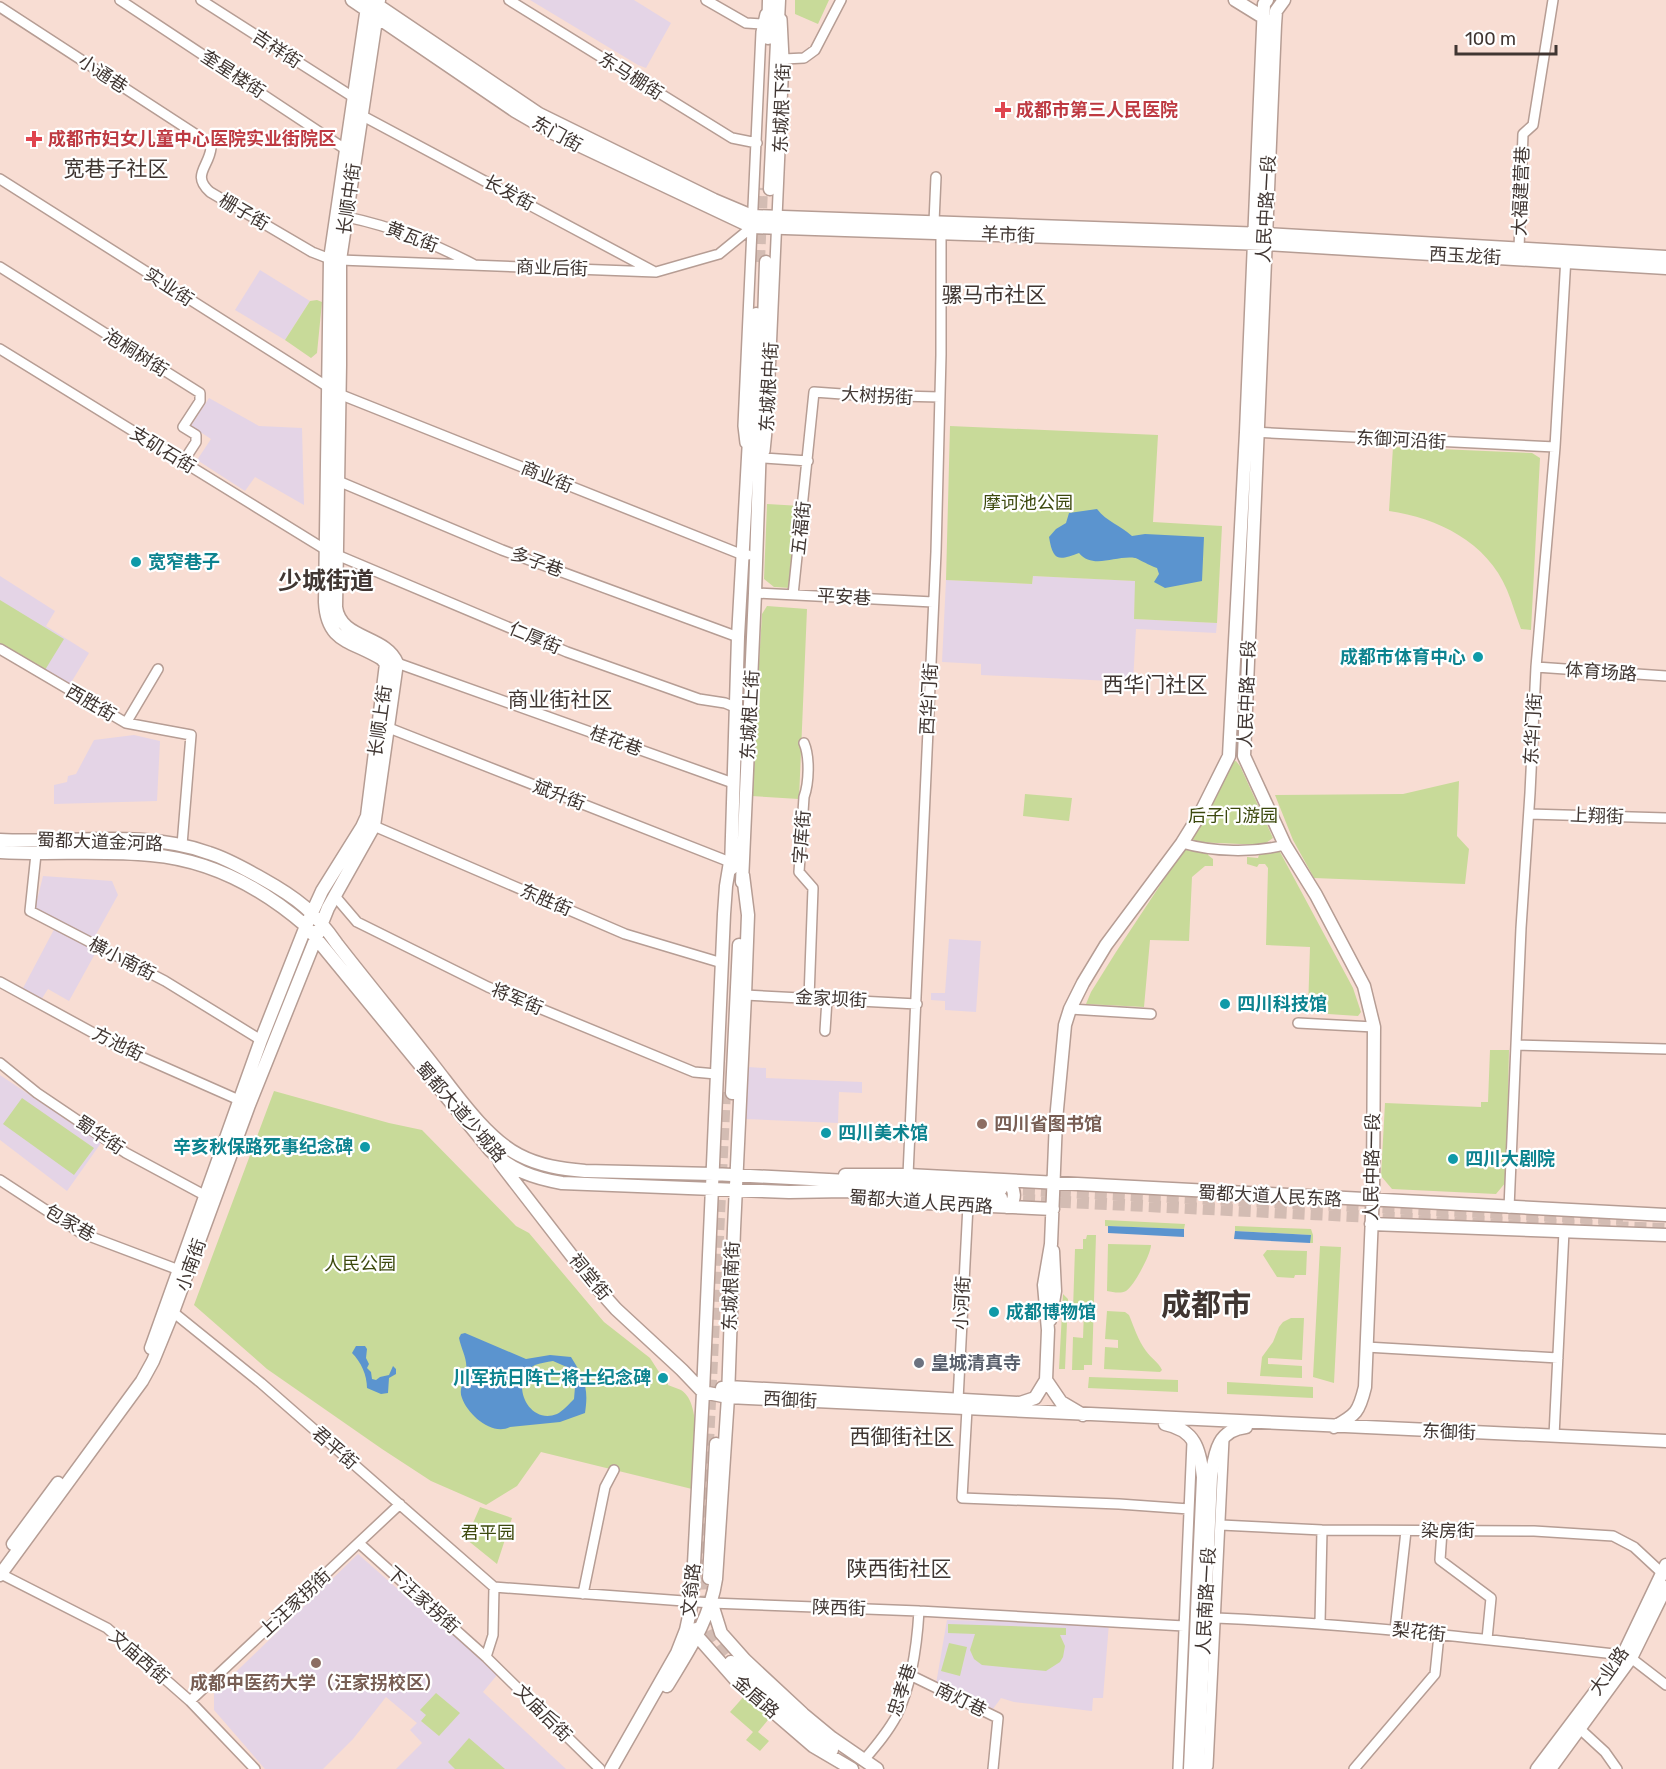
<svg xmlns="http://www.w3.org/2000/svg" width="1666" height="1769" font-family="Rubik,'Noto Sans SC',sans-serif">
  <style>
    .education { fill: #e4d4e6 }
    .green { fill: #c8da99 }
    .water { fill: #5b94cf; fill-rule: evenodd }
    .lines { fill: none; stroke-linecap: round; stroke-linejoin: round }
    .major-tunnel { stroke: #d3bcb3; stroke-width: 12; stroke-dasharray: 12 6; stroke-linecap: butt }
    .minor-casing { stroke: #b69d94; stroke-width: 12 }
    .major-casing { stroke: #b69d94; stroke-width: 15 }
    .minor { stroke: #fff; stroke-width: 9 }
    .major { stroke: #fff; stroke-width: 12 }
    .health-dot { fill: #e0444e; stroke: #fff; stroke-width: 2 }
    .culture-dot { fill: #0f9aa8; stroke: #fff; stroke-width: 2 }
    .education-dot { fill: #8d6e63; stroke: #fff; stroke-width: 2 }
    .worship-dot { fill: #6b7280; stroke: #fff; stroke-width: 2 }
    .labels { text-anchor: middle; stroke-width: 4.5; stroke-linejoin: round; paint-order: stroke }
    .street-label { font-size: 18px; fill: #403632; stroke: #fff }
    .health-label { font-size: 18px; font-weight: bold; fill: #be3a42; stroke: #fff; text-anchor: start }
    .park-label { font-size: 18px; fill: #3c490d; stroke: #fff }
    .culture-label { font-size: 18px; font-weight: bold; fill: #0d838f; stroke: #fff; text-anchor: start }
    .education-label { font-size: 18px; font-weight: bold; fill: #785e54; stroke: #fff; text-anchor: start }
    .worship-label { font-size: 18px; font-weight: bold; fill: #5b616d; stroke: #fff; text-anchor: start }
    .quarter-label { font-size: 21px; fill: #403632; stroke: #fff }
    .district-label { font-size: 24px; font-weight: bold; fill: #403632; stroke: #fff }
    .town-label { font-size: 30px; font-weight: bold; fill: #403632; stroke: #fff }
  </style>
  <rect width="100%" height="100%" fill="#f8ddd3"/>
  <path class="education" d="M530,0H634L671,23L646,68L638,65Z
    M260,270L310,301L285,340L235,310Z
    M209,398L259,426L302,428L304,505L255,477L245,491L197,460L211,439L191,426Z
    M0,576L55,611L46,626L89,653L69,686L0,645Z
    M1033,576L1136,581L1134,619L1217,623L1216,633L1136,629L1133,682L981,675V664L942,662L946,580L1032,584Z
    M134,735L160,741L157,801L54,804V785L67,782L68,776L76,774L94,740Z
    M43,876L112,881L118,895L89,947L96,952L69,1001L48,989L41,1000L22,990L59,920L35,908Z
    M949,939L981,941L976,1012L945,1010V1001L931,1000V993H945Z
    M747,1067L766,1068V1078L862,1082V1093L839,1092L838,1123L745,1119Z
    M0,1075L101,1143L67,1191L0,1140Z
    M358,1554L408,1598L452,1633L497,1675L483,1692L566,1769H396L422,1743L410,1730L417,1723L386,1697L353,1739L323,1769H265L214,1710V1693Z
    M947,1620L1109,1623L1103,1698H1093L1092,1711L1014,1702L1001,1698L993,1709L936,1684Z"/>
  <path class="green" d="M795,0H829L818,24L795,14Z
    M317,300L322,302L317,353L311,358L285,340L310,301Z
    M950,426L1158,435L1153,522L1222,526L1217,623L1134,619L1135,581L1033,576L1032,584L946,580Z
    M1393,447L1532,453L1540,458L1531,630L1521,629C1516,616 1512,602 1507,590C1487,542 1438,518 1389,511Z
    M767,504L801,506L791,588L774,587L764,579Z
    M0,600L64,639L45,670L0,643Z
    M767,606L807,609L799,799L751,796L762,614Z
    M1236,761L1240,766L1273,838L1263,845L1195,842L1191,836L1232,762Z
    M1459,781L1457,836L1469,849L1465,884L1314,878L1293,840L1275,795L1403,794Z
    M1025,794L1072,798L1069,821L1023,816Z
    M1184,849L1209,851L1208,855L1213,859V866H1205L1192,877L1189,941L1150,940L1144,1007L1086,1004L1091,992L1116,952Z
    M1260,852H1280L1353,988L1361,1012L1358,1016L1313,1013L1308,1010L1310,947L1266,945L1268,868L1265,864H1259L1257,867L1247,864V857L1258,858Z
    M1490,1050H1509L1506,1182L1496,1194L1392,1189L1381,1176L1385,1103L1481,1107V1102H1488Z
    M274,1091L389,1123L422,1130L516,1226L529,1233L604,1322L650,1358L659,1372L667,1376L668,1385C672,1387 677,1388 681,1390C704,1404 693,1466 692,1489L541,1452L517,1486L486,1505L431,1481L382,1449L267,1369L194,1305Z
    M22,1098L94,1148L74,1175L3,1124Z
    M1105,1220L1185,1224L1184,1229L1105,1226Z
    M1235,1226L1311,1229L1313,1235V1243H1310V1235L1235,1231Z
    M1087,1235H1096L1092,1365H1084V1370H1072L1073,1337L1083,1338L1084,1311L1073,1310L1075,1249H1083V1239H1086Z
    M1108,1244L1151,1245C1151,1254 1134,1286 1126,1291C1120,1294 1113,1292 1107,1291Z
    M1320,1246L1341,1247L1334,1383L1313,1377Z
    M1267,1250L1307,1251L1306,1275H1295L1294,1278L1277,1277L1263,1255Z
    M1063,1294L1068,1299L1065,1369H1059Z
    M1107,1311L1125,1312L1129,1315C1134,1327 1138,1340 1146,1351C1151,1358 1159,1363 1162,1370L1160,1372L1104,1369L1105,1347L1118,1348V1340L1105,1339Z
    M1291,1318H1304L1302,1360L1268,1358V1364L1302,1366V1378L1260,1376L1262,1357L1273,1342L1279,1327L1283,1322Z
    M1089,1377L1178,1380V1392L1088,1388Z
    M1227,1382L1313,1387V1398L1227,1394Z
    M480,1507L512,1518L497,1564L466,1539Z
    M948,1624L1066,1628V1635H1060L1065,1646L1063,1657L1060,1662L1046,1671L982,1665L974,1659L970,1650L975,1634L948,1633Z
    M949,1643L967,1647L960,1676L941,1671Z
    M436,1693L460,1713L439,1736L421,1721L426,1715L420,1710Z
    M746,1694L772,1715L758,1732L769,1741L760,1751L746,1740L753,1732L730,1712Z
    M469,1738L505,1769H455L448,1762Z"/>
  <path class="water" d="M1097,509C1107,522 1120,525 1132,536L1145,534L1204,537L1202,581L1165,588L1154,582L1159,574L1157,568C1150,566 1137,558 1135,558C1116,555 1093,570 1079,553C1058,561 1053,561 1049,537L1056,529L1066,523L1069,513Z
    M1108,1226L1184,1229V1237L1108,1233Z
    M1235,1231L1311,1235L1310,1243L1234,1239Z
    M465,1333L526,1359L550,1355L571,1357C584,1378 589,1387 585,1413L560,1422L510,1427C492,1436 468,1415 462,1398C458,1389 465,1380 466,1371C468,1359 461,1349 459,1338L461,1334ZM553,1361L569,1368L575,1387L574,1399C569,1404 563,1411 557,1414C527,1426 508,1379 535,1365C540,1363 547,1362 553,1361Z
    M356,1346H365L367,1349L366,1358L369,1364L367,1368L371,1372L372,1379L376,1380L380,1377L389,1375L393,1366L396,1369V1374L389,1378L388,1393L381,1394L367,1388C367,1375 361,1362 352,1353Z"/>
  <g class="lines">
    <path class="major-tunnel" d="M759,262L762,188
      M725,1092L701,1587C703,1624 707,1634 731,1662
      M1005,1189L1623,1219
      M1005,1199L1413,1219L1666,1229"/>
    <defs>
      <path id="minor" d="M120,0L345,149
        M201,0L353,97
        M509,0L732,138L757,143
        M706,0L746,23L762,24
        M0,7L206,141L211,148C209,167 191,175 210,192L312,252L330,259
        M784,59L804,58L815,50L841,0
        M361,115L653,271
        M0,179L339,394L743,555H748
        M347,217C394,227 430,242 473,264
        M934,222L936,177
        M1519,249L1523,134L1533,125L1553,0
        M340,260L656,272L719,254L752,227
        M0,267L200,393V401L183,427L196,435V442L183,462
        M0,349L326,550
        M1252,432L1555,447
        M745,443L743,426L761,32L765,14
        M765,451L768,421L784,59L782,19
        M764,458L808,461
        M338,481L502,550L738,637
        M337,555L567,652L699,699L725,703L737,708
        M755,593L933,602
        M793,595L814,392L856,395L940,397
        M0,649L126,723L191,735L182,845
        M397,663L733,783
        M1536,667L1666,676
        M126,723L158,669
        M389,728L730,862
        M804,743C810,757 809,783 804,797L799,872L813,888L809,998
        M1529,814L1666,818
        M374,826L625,934L722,963
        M1182,843C1213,852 1253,853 1285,845
        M36,854L30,911L165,981L261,1040
        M334,895L357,922L488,987L694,1072L716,1074
        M0,982L119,1047L239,1100
        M745,995L917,1004
        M1070,1009L1151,1014
        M1298,1023L1374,1027
        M825,1031L827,999
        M1516,1045L1666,1049
        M0,1063L37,1093L126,1153L206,1196
        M908,1175L936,552L941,355V228
        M0,1180L81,1233L179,1270
        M1509,1208L1521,928L1530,793L1536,667L1555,447L1566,257
        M173,1312L261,1383L494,1587
        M1366,1347L1558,1358
        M958,1400L968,1205
        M967,1409L962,1498L1119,1504L1189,1509
        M1554,1436L1564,1231
        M1221,1525L1322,1530L1534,1531L1613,1536L1634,1547L1662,1573
        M1442,1531L1440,1560L1491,1598L1487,1639
        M360,1544L486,1657L600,1769
        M1,1574L107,1628L190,1701L255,1769
        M494,1587L711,1603L919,1611L1184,1626
        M583,1594L605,1487L614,1470
        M1216,1618C1352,1624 1487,1639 1623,1655L1631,1658L1666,1685
        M1320,1623L1322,1530
        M1395,1630L1406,1531
        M486,1657L493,1635L494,1587
        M910,1675L998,1718L993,1769
        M190,1701L400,1504
        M1580,1729L1605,1752L1617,1769
        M864,1760C876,1746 888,1732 897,1715C912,1684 917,1645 919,1611
        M1178,1769L1192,1442
        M1206,1769L1208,1766L1224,1439
        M1354,1769L1435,1674L1439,1635"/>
      <path id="major" d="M352,0L515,111L553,133L752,227L1265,244L1666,268
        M1235,0L1269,21
        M1284,0L1276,11L1275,25L1244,756L1285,845L1316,895L1364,986L1374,1027L1373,1191L1365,1387C1359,1412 1356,1415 1334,1427
        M373,2L539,114L714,200L752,216L1265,234L1666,257
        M768,38L769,0
        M770,189L779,0
        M0,840C69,844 143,829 209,853C228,859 245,869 263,879C297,898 315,912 337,944C369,985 402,1025 434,1066C456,1094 486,1138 519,1155C540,1166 562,1169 585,1171L713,1174L1001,1189
        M0,852C50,855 101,850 151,855C210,860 261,887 306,926L490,1150C511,1170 533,1178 562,1183L789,1192L846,1191L1001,1198
        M731,869L738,637L756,314
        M742,882L755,593L766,262
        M732,1093L739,945
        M500,1163L592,1282L616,1309L682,1370L703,1392
        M845,1175H908L1666,1215
        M925,1203L1053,1209
        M1007,1207C1017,1200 1015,1190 1008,1181
        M1371,1224L1666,1235
        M1050,1320L1055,1291L1053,1251
        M151,1348L261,1040L306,926L322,891L362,827L367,816L386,664L382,659C351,640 327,643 325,602L330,259L368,0
        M722,1388L728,1387L1020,1403L1035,1398L1046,1380
        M703,1392L728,1397L1666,1441
        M1083,1415L1061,1402L1046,1380L1048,1330L1044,1285L1051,1244L1056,1120L1065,1025L1070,1009L1083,983L1106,945L1182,843L1200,814L1229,756L1246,432L1264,4L1267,0
        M1165,1424C1195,1430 1200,1449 1203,1477L1190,1769
        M13,1544L58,1483
        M0,1575L142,1381L153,1361L173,1312L249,1105L328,908L374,826L397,663C386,635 340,640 336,607L340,365V260L379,0
        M709,1578L716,1444
        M711,1601L721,1633L745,1660L803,1714L832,1738L877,1769
        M696,1629L698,1637L735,1679L813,1746L852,1769
        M731,1662L832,1750
        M667,1686C688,1651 710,1620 716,1579L728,1397L734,1229L745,995L748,915L743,875
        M611,1769L677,1653L686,1630L692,1602L703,1392L724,914L726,886L730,862
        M1198,1769L1211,1477C1215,1453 1217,1430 1246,1427
        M1537,1769L1623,1655L1666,1565
        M1550,1769L1631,1658L1666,1587"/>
    </defs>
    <use href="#minor" class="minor-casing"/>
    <use href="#major" class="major-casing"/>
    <use href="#minor" class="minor"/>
    <use href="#major" class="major"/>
  </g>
  <g class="health-dot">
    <path d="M1000 101h6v6h6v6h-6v6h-6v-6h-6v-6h6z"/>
    <path d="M31 130h6v6h6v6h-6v6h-6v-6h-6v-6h6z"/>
  </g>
  <g class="culture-dot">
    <circle cx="136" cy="562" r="6"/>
    <circle cx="1478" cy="657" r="6"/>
    <circle cx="1225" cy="1004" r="6"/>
    <circle cx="826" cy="1133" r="6"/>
    <circle cx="365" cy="1147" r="6"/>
    <circle cx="1453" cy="1159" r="6"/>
    <circle cx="994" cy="1312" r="6"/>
    <circle cx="663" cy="1378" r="6"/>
  </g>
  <g class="education-dot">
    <circle cx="982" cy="1124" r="6"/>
    <circle cx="316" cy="1663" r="6"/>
  </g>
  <circle class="worship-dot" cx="919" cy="1363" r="6"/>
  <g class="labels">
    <g class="street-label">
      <text transform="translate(277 49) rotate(33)" y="6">吉祥街</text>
      <text transform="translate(103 74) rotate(33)" y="6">小通巷</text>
      <text transform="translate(233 74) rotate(33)" y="6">奎星楼街</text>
      <text transform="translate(631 76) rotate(32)" y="6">东马棚街</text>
      <text transform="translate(782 108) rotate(-88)" y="6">东城根下街</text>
      <text transform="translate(557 134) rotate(29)" y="6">东门街</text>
      <text transform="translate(1521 191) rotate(-88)" y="6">大福建营巷</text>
      <text transform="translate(509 193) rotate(28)" y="6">长发街</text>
      <text transform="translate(349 199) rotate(-82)" y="6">长顺中街</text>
      <text transform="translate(1266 209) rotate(-87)" y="6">人民中路一段</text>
      <text transform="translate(244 212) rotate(30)" y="6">栅子街</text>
      <text transform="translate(1008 235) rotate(2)" y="6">羊市街</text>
      <text transform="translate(412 237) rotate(21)" y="6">黄瓦街</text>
      <text transform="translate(1465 256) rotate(3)" y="6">西玉龙街</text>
      <text transform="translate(552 268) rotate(2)" y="6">商业后街</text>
      <text transform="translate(169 287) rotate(33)" y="6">实业街</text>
      <text transform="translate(136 353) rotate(32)" y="6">泡桐树街</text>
      <text transform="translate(769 387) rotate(-87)" y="6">东城根中街</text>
      <text transform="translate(877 396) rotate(3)" y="6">大树拐街</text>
      <text transform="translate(1401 440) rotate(3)" y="6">东御河沿街</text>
      <text transform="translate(163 450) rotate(31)" y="6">支矶石街</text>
      <text transform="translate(547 477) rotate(22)" y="6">商业街</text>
      <text transform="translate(801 528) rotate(-84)" y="6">五福街</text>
      <text transform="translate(537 562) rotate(20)" y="6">多子巷</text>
      <text transform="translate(844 597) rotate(3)" y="6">平安巷</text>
      <text transform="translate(535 638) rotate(23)" y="6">仁厚街</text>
      <text transform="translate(1601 672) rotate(4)" y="6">体育场路</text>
      <text transform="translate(1247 694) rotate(-88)" y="6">人民中路一段</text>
      <text transform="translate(929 699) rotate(-87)" y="6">西华门街</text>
      <text transform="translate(91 703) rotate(30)" y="6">西胜街</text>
      <text transform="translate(750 715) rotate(-87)" y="6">东城根上街</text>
      <text transform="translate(380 721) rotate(-82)" y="6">长顺上街</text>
      <text transform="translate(1533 729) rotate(-87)" y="6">东华门街</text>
      <text transform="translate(616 741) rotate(20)" y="6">桂花巷</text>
      <text transform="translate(559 795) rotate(21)" y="6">斌升街</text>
      <text transform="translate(1597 816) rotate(2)" y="6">上翔街</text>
      <text transform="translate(802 837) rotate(-86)" y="6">字库街</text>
      <text transform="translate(100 842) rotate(2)" y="6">蜀都大道金河路</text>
      <text transform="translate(546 900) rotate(23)" y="6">东胜街</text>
      <text transform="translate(122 959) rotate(27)" y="6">横小南街</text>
      <text transform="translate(517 999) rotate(23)" y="6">将军街</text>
      <text transform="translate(831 999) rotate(3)" y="6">金家坝街</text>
      <text transform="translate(118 1044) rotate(26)" y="6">方池街</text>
      <text transform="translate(461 1112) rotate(49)" y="6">蜀都大道少城路</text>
      <text transform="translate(100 1135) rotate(34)" y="6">蜀华街</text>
      <text transform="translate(1372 1167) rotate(-89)" y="6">人民中路一段</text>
      <text transform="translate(1270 1196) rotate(3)" y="6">蜀都大道人民东路</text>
      <text transform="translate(921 1202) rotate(4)" y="6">蜀都大道人民西路</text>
      <text transform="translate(70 1223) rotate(30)" y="6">包家巷</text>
      <text transform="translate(191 1265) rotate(-70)" y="6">小南街</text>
      <text transform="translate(590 1277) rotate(51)" y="6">祠堂街</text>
      <text transform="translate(731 1286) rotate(-88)" y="6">东城根南街</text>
      <text transform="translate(962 1303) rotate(-87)" y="6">小河街</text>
      <text transform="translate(790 1400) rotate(3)" y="6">西御街</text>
      <text transform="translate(1449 1432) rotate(2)" y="6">东御街</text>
      <text transform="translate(335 1448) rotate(41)" y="6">君平街</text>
      <text x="1448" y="1537">染房街</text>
      <text transform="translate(691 1590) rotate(-84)" y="6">文翁路</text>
      <text transform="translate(423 1600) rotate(42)" y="6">下汪家拐街</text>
      <text transform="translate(1206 1601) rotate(-87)" y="6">人民南路一段</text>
      <text transform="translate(295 1603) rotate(-43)" y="6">上汪家拐街</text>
      <text transform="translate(839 1608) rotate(2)" y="6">陕西街</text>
      <text transform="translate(1419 1632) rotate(6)" y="6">梨花街</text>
      <text transform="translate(139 1657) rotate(41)" y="6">文庙西街</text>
      <text transform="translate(1609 1671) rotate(-55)" y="6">大业路</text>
      <text transform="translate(902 1690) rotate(-72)" y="6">忠孝巷</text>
      <text transform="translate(756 1697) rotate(41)" y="6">金盾路</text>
      <text transform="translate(961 1700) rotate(26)" y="6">南灯巷</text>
      <text transform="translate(543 1713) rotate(45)" y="6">文庙后街</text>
    </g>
    <g class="health-label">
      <text x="1016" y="116">成都市第三人民医院</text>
      <text x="48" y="145">成都市妇女儿童中心医院实业街院区</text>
    </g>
    <g class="park-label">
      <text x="1028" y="509">摩诃池公园</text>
      <text x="1233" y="822">后子门游园</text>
      <text x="360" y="1270">人民公园</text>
      <text x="488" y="1539">君平园</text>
    </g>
    <g class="culture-label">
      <text x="148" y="568">宽窄巷子</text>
      <text x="1466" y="663" text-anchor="end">成都市体育中心</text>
      <text x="1237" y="1010">四川科技馆</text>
      <text x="838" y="1139">四川美术馆</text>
      <text x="353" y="1153" text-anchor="end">辛亥秋保路死事纪念碑</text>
      <text x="1465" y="1165">四川大剧院</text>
      <text x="1006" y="1318">成都博物馆</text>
      <text x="651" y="1384" text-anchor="end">川军抗日阵亡将士纪念碑</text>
    </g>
    <g class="education-label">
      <text x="994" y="1130">四川省图书馆</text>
      <text x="316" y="1689" text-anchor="middle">成都中医药大学（汪家拐校区）</text>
    </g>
    <g class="worship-label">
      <text x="931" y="1369">皇城清真寺</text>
    </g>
    <g class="quarter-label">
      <text x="116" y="176">宽巷子社区</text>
      <text x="994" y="302">骡马市社区</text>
      <text x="1155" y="692">西华门社区</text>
      <text x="560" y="707">商业街社区</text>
      <text x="902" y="1444">西御街社区</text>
      <text x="899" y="1576">陕西街社区</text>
    </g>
    <g class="district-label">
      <text x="326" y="589">少城街道</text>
    </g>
    <g class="town-label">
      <text x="1206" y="1315">成都市</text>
    </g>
  </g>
  <path d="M1456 45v9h100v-9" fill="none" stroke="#403632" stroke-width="3"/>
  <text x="1465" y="45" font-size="18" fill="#403632" stroke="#ffffff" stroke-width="4.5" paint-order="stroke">100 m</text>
</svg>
